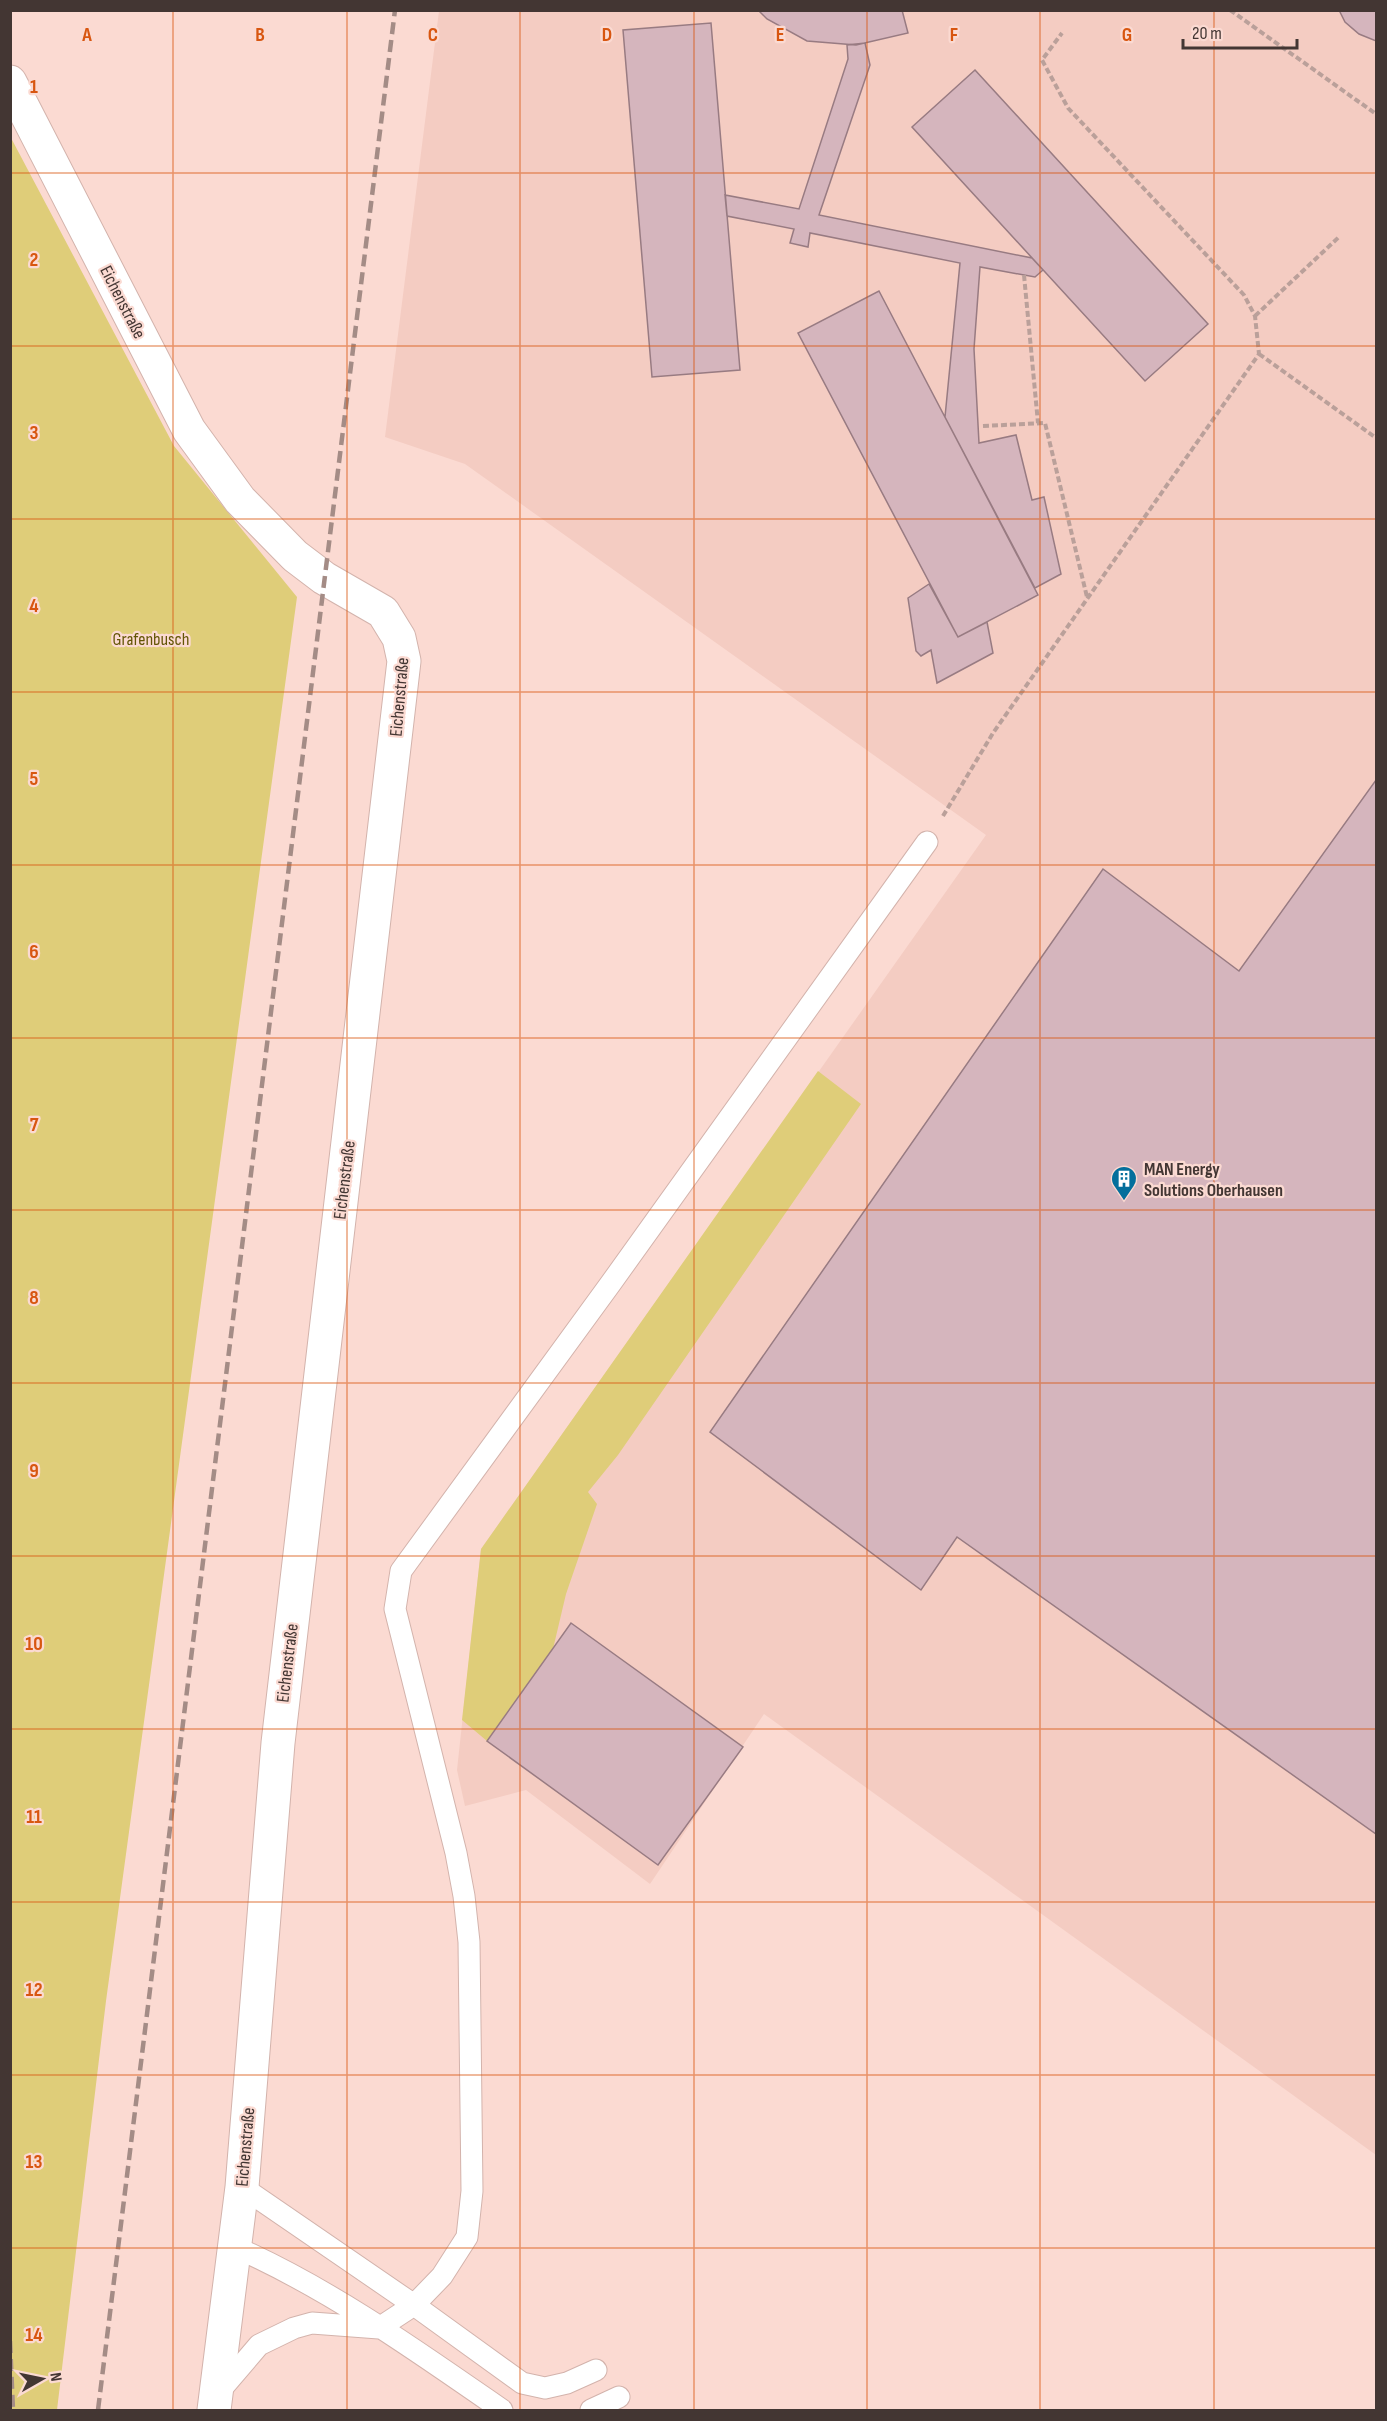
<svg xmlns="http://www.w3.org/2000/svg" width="1387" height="2421" font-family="'Sofia Sans Condensed',sans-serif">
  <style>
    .built { fill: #f4ccc2 }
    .green { fill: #dfcd79 }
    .building { fill: #d5b5bd; stroke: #987b82; stroke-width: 1.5 }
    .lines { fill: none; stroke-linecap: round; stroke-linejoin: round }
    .lane-casing { stroke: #d3b3ac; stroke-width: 23 }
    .street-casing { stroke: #d3b3ac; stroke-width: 35 }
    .path { stroke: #baa09a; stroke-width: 4; stroke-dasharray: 6 3; stroke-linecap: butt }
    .lane { stroke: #fff; stroke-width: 21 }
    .street { stroke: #fff; stroke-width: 33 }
    .rail { stroke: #a48c86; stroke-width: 4.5; stroke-dasharray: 12 6; stroke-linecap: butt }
    .grid { fill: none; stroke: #d85610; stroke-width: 1.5; stroke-opacity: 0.55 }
    .labels { text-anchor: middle; stroke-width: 4.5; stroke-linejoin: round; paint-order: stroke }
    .street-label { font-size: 18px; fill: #433633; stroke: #fbdad2 }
    .park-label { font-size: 18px; fill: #635505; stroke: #fbdad2 }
    .poi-label { font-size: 18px; font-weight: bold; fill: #433633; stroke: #fbdad2; text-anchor: start }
    .grid-label { font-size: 20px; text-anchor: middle; font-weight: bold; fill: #d85610; stroke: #fbdad2; stroke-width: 4.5; stroke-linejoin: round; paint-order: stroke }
  </style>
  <rect width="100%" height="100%" fill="#fbdad2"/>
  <path class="built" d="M439,11H1376V2155L764,1714L650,1884L526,1790L465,1806L457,1770L481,1549L986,835L465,464L385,437Z"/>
  <path class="green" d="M10,136L174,446L297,597L106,2001L57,2410H10Z
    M818,1071L861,1104L618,1455L588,1492L597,1504L566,1594L553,1649L487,1741L462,1720L481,1549Z"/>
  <path class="building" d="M758,10H902L908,33L856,45L807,41L767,19Z
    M1339,10H1376V41L1359,34L1345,22Z
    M711,23L740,370L652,377L623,30Z
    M865,43L870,65L819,215L1032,258L1043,270L1035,277L980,267L974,349L979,443L1016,435L1032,500L1044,497L1061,574L1035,588L945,417L960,263L810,233L808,247L790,243L794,229L727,216L725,195L799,209L848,59L847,45Z
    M975,70L1208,324L1145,381L912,127Z
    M879,291L1038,595L958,637L798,333Z
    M929,584L958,637L987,622L993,653L937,683L931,650L921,656L916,651L908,598Z
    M1376,780V1834L957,1537L921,1590L710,1432L1103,869L1239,971Z
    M571,1623L743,1747L658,1865L487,1741Z"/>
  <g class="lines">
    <defs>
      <path id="lane" d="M242,2187L414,2305L522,2383L545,2388L567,2383L596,2370
        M235,2247C330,2289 417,2351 502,2410
        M218,2393L259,2345L294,2328L312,2323L379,2328L414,2305L442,2276L467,2237L472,2191L469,1942L464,1896L456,1853L395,1609L401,1571L611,1283L927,842
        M591,2410L619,2397"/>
      <path id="street" d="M10,82L189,430L240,500L295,556L324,578L383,612L399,638L404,661L278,1743L242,2187L214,2410"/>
    </defs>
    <use href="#lane" class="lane-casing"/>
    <use href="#street" class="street-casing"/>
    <path class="path" d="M1230,10L1376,114
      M1024,275L1038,423
      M1255,316L1340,236
      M1259,354L1376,438
      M983,426L1045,423L1087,597
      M943,816L993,733L1259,354L1255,316L1244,295L1068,108L1042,60L1062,33"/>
    <use href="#lane" class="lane"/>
    <use href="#street" class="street"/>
    <path class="rail" d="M10,2341L13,2410
      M98,2410L395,10"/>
  </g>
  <path class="grid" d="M173,10V2410M347,10V2410M520,10V2410M694,10V2410M867,10V2410M1040,10V2410M1214,10V2410M10,173H1376M10,346H1376M10,519H1376M10,692H1376M10,865H1376M10,1038H1376M10,1210H1376M10,1383H1376M10,1556H1376M10,1729H1376M10,1902H1376M10,2075H1376M10,2248H1376"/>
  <defs>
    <symbol id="building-pin" viewBox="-11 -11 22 30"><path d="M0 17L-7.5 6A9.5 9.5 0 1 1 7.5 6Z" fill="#046f9c" stroke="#fbdad2"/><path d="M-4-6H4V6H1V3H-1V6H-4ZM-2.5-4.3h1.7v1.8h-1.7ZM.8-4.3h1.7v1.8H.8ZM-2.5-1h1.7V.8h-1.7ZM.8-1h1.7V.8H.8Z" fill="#fff"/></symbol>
  </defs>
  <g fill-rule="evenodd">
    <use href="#building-pin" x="1109" y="1164" width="30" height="40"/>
  </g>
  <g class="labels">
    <g class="street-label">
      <text transform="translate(123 302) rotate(63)" y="6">Eichenstraße</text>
      <text transform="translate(399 697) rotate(-85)" y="6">Eichenstraße</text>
      <text transform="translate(344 1180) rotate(-83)" y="6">Eichenstraße</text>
      <text transform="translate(287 1663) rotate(-83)" y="6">Eichenstraße</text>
      <text transform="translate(245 2147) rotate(-85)" y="6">Eichenstraße</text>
    </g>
    <g class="park-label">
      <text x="151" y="645">Grafenbusch</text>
    </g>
    <g class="poi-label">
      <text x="1144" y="1175">MAN Energy<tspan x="1144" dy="21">Solutions Oberhausen</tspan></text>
    </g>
  </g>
  <g class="grid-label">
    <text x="87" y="41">A</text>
    <text x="260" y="41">B</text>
    <text x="433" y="41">C</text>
    <text x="607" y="41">D</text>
    <text x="780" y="41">E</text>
    <text x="954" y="41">F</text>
    <text x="1127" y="41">G</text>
    <text x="34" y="93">1</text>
    <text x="34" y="266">2</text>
    <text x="34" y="439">3</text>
    <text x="34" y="612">4</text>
    <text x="34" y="785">5</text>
    <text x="34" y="958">6</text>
    <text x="34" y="1131">7</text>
    <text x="34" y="1304">8</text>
    <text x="34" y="1477">9</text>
    <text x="34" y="1650">10</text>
    <text x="34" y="1823">11</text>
    <text x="34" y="1996">12</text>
    <text x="34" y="2168">13</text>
    <text x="34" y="2341">14</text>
  </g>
  <rect width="1387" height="2421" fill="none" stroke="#433633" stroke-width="24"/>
  <g transform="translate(42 2379) rotate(81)" stroke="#fbdad2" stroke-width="4.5" paint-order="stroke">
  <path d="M0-4.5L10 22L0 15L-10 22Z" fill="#433633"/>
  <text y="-9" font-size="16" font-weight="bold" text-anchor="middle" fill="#433633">N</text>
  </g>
  <path d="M1183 39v9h114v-9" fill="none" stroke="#433633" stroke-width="3"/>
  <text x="1192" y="39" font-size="18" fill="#433633" stroke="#fbdad2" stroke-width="4.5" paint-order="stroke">20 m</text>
</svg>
